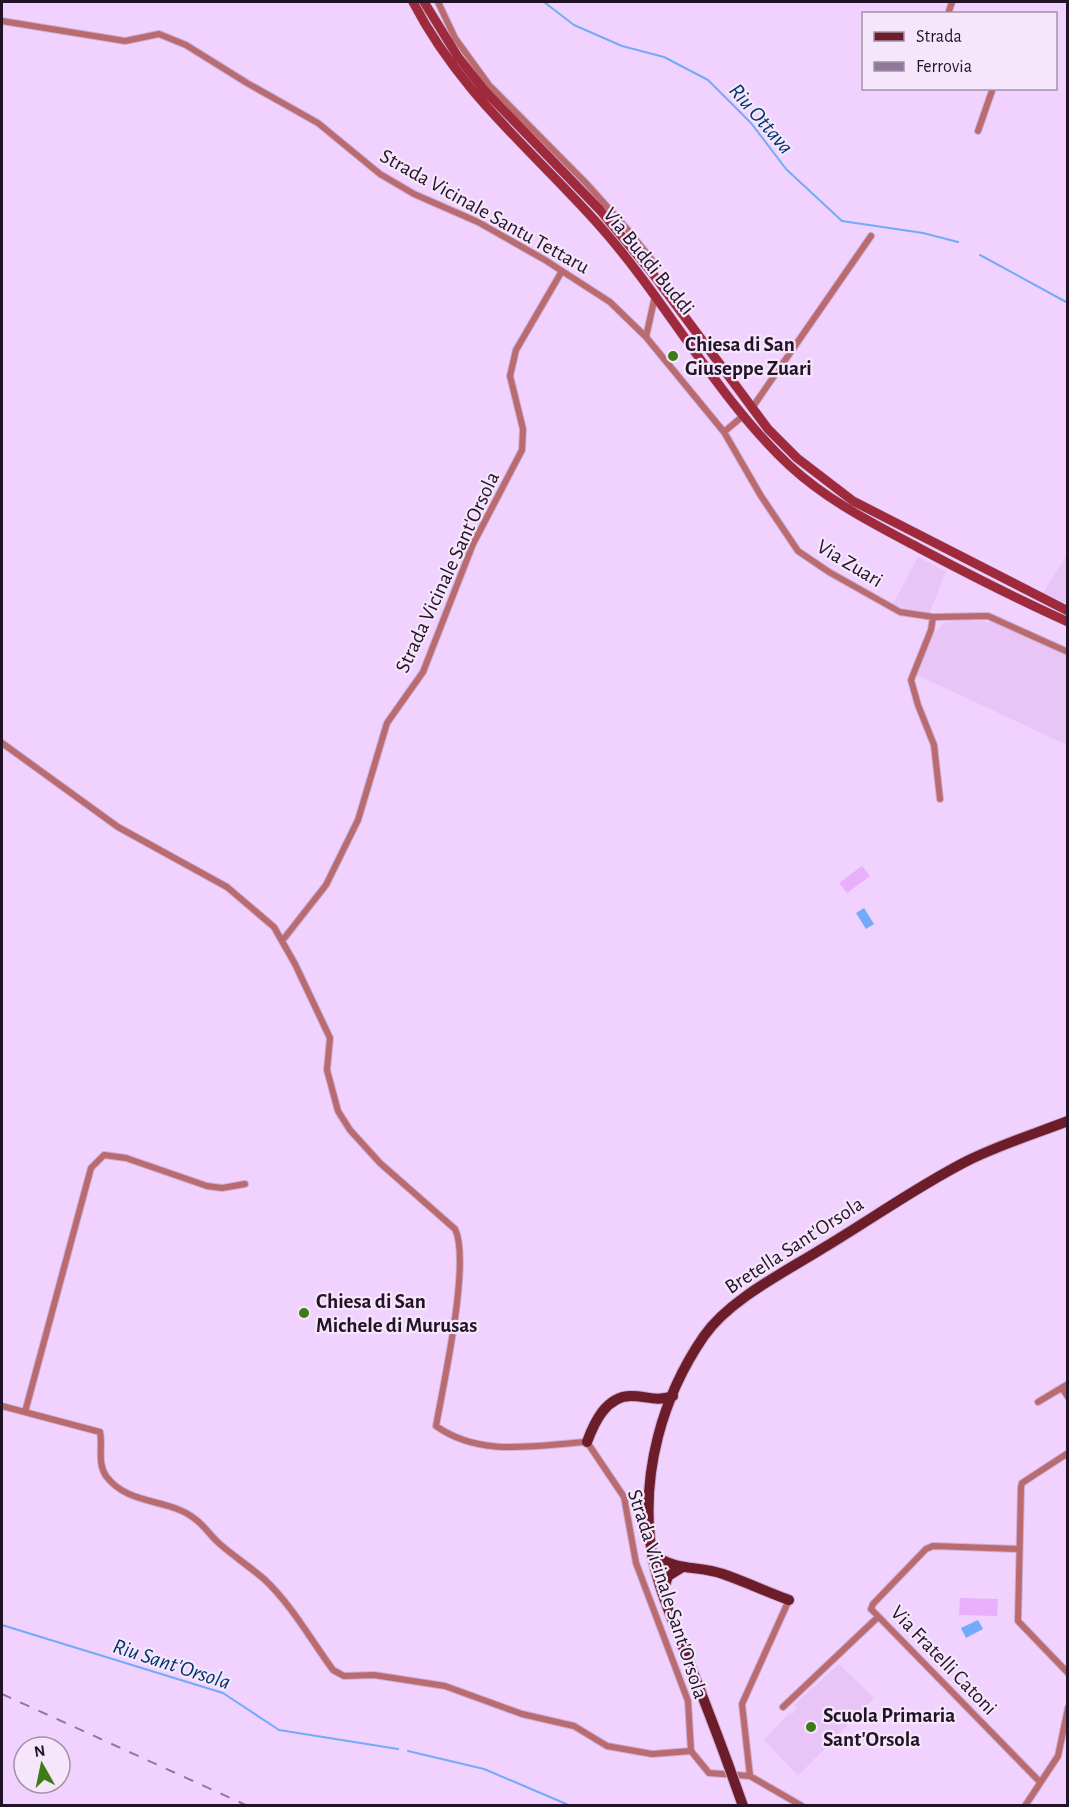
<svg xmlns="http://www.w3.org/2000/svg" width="1069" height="1807" font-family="'Alegreya Sans',sans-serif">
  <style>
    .built { fill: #e8c5f6 }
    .green { fill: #e7affc }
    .water { fill: #71abf9 }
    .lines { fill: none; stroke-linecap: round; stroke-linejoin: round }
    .stream { stroke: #71abf9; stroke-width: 2 }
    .street-casing { stroke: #ccb0d7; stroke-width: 8 }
    .secondary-casing { stroke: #ccb0d7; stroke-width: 10 }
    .primary-casing { stroke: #ccb0d7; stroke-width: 12 }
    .street { stroke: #ba6b70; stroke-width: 6 }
    .secondary { stroke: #9e2a3c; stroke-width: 9 }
    .primary { stroke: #6d1c29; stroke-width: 10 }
    .rail { stroke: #90799a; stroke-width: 2; stroke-dasharray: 10 10; stroke-linecap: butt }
    .primary-bridge-casing { stroke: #ccb0d7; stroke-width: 12; stroke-linecap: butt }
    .primary-bridge { stroke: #6d1c29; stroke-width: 10 }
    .poi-dot { fill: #3e7b17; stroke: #f5e6fc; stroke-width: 2 }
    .labels { text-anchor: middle; stroke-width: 4.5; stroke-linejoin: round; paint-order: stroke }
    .street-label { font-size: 21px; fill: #221327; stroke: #f5e6fc }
    .poi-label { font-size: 21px; font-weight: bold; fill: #221327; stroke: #f5e6fc; text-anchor: start }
    .water-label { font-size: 22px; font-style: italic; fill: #00346f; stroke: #f5e6fc }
  </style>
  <rect width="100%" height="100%" fill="#f1d2fe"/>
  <path class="built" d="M1067,555H1068L1067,609L1040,597Z
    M918,557L946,571L929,615L893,604Z
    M965,620L1001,623L1067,655V745L917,675L933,635L945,622Z
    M839,1664L874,1698L798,1776L764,1740L790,1712L792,1714L797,1709L794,1705Z"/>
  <path class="green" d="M862,866L870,876L847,893L839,883Z
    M960,1598L998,1599L997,1616L959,1615Z"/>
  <path class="water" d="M864,908L874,924L866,929L856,913Z
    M978,1620L983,1629L966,1638L961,1628Z"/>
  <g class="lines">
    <path class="stream" d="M544,2L574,25L622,46L664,57L708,80L751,123L786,169L842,221L923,233L958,242
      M980,255L1068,303
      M2,1625L223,1693L279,1730L398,1749
      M408,1751L484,1769L571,1806"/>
    <defs>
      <path id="street" d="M438,2L455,38L489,85L586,183L627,229L652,260L653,273
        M948,14L952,2
        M2,21L125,41L159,34L186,45L247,83L318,123L380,174L414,194L478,222L545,260L610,302L646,337L655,296
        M978,131L993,88
        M646,337L724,432L761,496L798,551L829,572L900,612L933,617L988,616L1068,652
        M752,408L871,236
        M724,432L744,415
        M933,617L931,630L911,680L918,705L934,745L940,799
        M2,743L118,827L227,887L274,927L295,964L330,1038L327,1070L338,1111L350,1130L380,1163L455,1229C471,1261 443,1386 436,1426C481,1458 536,1445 587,1442L624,1497L636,1563L688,1701L691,1751
        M282,941L326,885L358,820L387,723L423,672L473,544L522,450L523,429L510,376L516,350L562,271
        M1062,1388L1068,1397
        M1038,1402L1068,1384
        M2,1406L100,1432C103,1447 97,1463 106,1476C128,1506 170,1498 195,1519C205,1526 211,1537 221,1545C235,1557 250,1567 264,1579C291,1604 311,1640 333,1670L344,1676L374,1675L445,1686L522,1714L574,1726L607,1746L652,1754L691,1751L709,1773L750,1776L802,1806
        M25,1412L91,1168L104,1155L126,1158L207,1186L222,1188L245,1184
        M1068,1453L1022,1483L1021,1487L1018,1621L1068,1673
        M1019,1549L933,1546L926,1549L873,1604L871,1609L1040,1782
        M783,1707L878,1617
        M750,1776L742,1704L789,1600
        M1025,1806L1058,1756L1068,1708"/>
      <path id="secondary" d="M413,2C460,93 531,149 598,224C667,301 715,396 790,466C828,501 874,524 919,548C968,574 1017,599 1068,622
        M424,2L458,57L485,91L600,210L653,274L768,429L797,458L853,501L1068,611"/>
      <path id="primary" d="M587,1442C594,1423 606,1396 631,1396C647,1396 656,1402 673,1396
        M652,1554C678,1572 697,1565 723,1574C746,1582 767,1592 789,1600
        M663,1591L668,1576L681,1568
        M728,1764C713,1723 697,1682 681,1642C669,1611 655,1579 651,1547C641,1473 662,1397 704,1336C729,1300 783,1273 820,1250C869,1221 916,1187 967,1161C999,1145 1034,1134 1068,1121"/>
    </defs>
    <use href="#street" class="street-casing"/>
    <use href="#secondary" class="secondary-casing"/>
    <use href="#primary" class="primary-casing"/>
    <use href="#street" class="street"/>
    <use href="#secondary" class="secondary"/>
    <use href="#primary" class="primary"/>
    <path class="rail" d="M2,1694L248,1806"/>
    <defs>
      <path id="primary-bridge" d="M728,1764L743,1806"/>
    </defs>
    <use href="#primary-bridge" class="primary-bridge-casing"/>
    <use href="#primary-bridge" class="primary-bridge"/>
  </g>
  <g class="poi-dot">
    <circle cx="673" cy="356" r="6"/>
    <circle cx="304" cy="1313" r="6"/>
    <circle cx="811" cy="1727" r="6"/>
  </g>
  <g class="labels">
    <g class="street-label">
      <text transform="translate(485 211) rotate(29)" y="7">Strada Vicinale Santu Tettaru</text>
      <text transform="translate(649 261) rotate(51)" y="7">Via Buddi Buddi</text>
      <text transform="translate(850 563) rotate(31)" y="7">Via Zuari</text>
      <text transform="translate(447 572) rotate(-65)" y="7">Strada Vicinale Sant'Orsola</text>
      <text transform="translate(794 1245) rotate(-33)" y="7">Bretella Sant'Orsola</text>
      <text transform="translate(668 1594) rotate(72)" y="7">Strada Vicinale Sant'Orsola</text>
      <text transform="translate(944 1660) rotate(46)" y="7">Via Fratelli Catoni</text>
    </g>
    <g class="poi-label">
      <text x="685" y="351">Chiesa di San<tspan x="685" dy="24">Giuseppe Zuari</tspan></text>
      <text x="316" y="1308">Chiesa di San<tspan x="316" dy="24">Michele di Murusas</tspan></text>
      <text x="823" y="1722">Scuola Primaria<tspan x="823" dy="24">Sant'Orsola</tspan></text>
    </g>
    <g class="water-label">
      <text transform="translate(762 118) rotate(49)" y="8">Riu Ottava</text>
      <text transform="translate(172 1663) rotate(18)" y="8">Riu Sant'Orsola</text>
    </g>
  </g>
  <rect width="1069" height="1807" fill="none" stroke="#221327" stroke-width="6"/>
  <rect x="862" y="12" width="195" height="78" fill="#f5e6fc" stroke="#a192a7" stroke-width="1.5"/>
  <rect x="874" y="32" width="30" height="9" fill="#6d1c29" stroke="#a192a7" stroke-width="1.5"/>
  <text x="916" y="42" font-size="18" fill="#221327">Strada</text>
  <rect x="874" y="62" width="30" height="9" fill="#90799a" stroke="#a192a7" stroke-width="1.5"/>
  <text x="916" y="72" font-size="18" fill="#221327">Ferrovia</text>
  <g transform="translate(42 1765) rotate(351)"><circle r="28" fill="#f5e6fc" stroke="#a192a7" stroke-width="1.5"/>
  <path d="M0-4.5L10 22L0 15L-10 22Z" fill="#3e7b17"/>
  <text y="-9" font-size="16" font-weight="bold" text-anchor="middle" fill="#221327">N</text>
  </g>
</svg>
